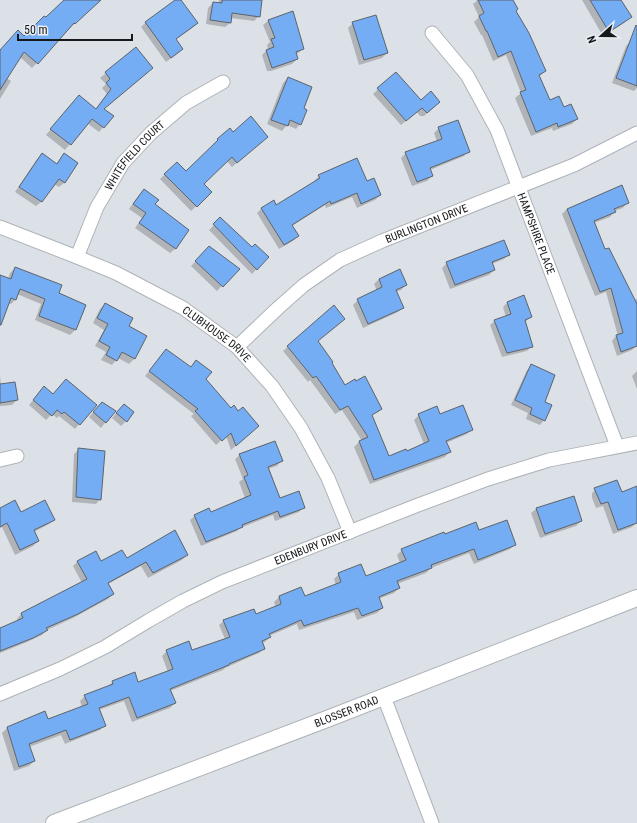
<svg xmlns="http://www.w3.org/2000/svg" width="637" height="823" font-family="'Roboto Condensed',sans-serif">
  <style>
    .shadow { fill: #0003 }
    .building { fill: #74adf4; stroke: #5f6368 }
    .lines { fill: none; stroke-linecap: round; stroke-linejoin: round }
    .minor-casing { stroke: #aeb3b8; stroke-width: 15 }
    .tertiary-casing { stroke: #aeb3b8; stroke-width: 18 }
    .minor { stroke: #fff; stroke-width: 13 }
    .tertiary { stroke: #fff; stroke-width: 16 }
    .labels { text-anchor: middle; stroke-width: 3.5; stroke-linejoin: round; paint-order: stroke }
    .street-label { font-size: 11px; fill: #17181a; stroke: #e9eef4 }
  </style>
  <rect width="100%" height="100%" fill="#dce1e7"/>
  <path class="shadow" d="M65,0H100L70,28L32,68L20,57L6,78L11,81L0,99V51L24,37Z
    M177,0H180L197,23L192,28L175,40L182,49L177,54L166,62L141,27L146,22Z
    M219,0H261L259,16L254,21L231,18L230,23L225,27L206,24L208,8L213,3H218Z
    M476,0H512L515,11L545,71L539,77L549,102L577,119L572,124L553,131L552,128L531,136L515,98L521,93L506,55L493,61L482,35H481L474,22L479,17L473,4L477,1Z
    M582,0H620L629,18L624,23L603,36Z
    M292,12L303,49L298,53L295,55L297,59L292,64L271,71H267L262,55L266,51L268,50L267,45L270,42L263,25L268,21Z
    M353,23L387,53L382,58L359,65L348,28Z
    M631,41L637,43V88L634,91L612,83L626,46Z
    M135,48L103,109L112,116L99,132L87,123L65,150L46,135L74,101L95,110L107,94L102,88L106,84L100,78Z
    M288,78L302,109L300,124L296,129L287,125L282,131L267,124L283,83Z
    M378,89L421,102L434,107L424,116H420L417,112L401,125L373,94Z
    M439,128L468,151L464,156L430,170L432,176L427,181L412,186L401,158L406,153L437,142L434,133Z
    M233,133L262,141L232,167L227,161L202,184L211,192L191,211L160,179L177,163L186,173L214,145L213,144L218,140Z
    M42,154L56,164L64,154L77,163L64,183L59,187L54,184L41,202L36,206L15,192L37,159Z
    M319,176L366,182L380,195L375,200L357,208L352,197L326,208L325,205L292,226L298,236L293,241L279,249L257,213L261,209L276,206L315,182L314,181Z
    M621,186L627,203L623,208L614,211V212L610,217L594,223L605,250L634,300L637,299L636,346L632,350L617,356L612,341L616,336H618L606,292L595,296L562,214L567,209Z
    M144,190L154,205L186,233L175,249L170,253L135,228L142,218L129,209L139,195Z
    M220,219L252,248L268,257L252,274L209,230Z
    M209,247L238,269L217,291L191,266Z
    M509,254L504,259L492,264L494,270L489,275L450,289L442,268L447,263Z
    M15,268L58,293L85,305L75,330L70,335L35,320L41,304L17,294L16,299L11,304L8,303L0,310V276L8,279L10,273Z
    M400,270L406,285L401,290L396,292L402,308L398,312L363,328L353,305L358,300L377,291L374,284L379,279Z
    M507,303L531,317L525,322L532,346L527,351L502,357L490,325L495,321L506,317L503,307Z
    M105,304L127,326L146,336L134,359L129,364L118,358L112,365L101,360L106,352L95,346L104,330L93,323L100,309Z
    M334,306L317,341L345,386L381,409L377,413V411L367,417L389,458L406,452L424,444L414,420L419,415L471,429L467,434L446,443L449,452L445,457L370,484L354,447L359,442L362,441L342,410L335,414L310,380L308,382L283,351Z
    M162,355L205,379L230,409L253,430L231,450L226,436L216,445L191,416L194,414L145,376Z
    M532,366L543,402L544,420L540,425L526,419L528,413L511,405L527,370Z
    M637,371V389L632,376Z
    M0,376L1,385L17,400L12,405L0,406Z
    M40,392L53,395L95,405L75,429L59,416L57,418L52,414L46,420L29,405Z
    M97,408L114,411L101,428L89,417Z
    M119,410L126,421L121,426L112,418Z
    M79,449L100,499L96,504L72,502L74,454Z
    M240,455L281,461L277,466L268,469L280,499L304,507L299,512L275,521L273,515L240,528L237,531L201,546L190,520L195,516L210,513L245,498L239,482L243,479L235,459Z
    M637,487V522L632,527L613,534L603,506L596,508L592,498V493L597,488L621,493Z
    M0,509L21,513L54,520L49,524L34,532L38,541L33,546L15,555L2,527L0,528Z
    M536,509L581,521L576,526L540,538L531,513Z
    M478,531L515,544L510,549L474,564L469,553L431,568L426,573L397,584L399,588L394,593L378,599L382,608L377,613L357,620L354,612L299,630L297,624L269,636L270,637L265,642L262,643L264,648L259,653L225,668L223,670L170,691L175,703L170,708L132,722L124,701L99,710L105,725L100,730L65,744L61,735L29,747L34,761L29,766L14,771L2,733L7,728L44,712L48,720L82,707L80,701L85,696L107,687L113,682L138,684L168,672L162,656L167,651H192L225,639L219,625L224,621L256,615L276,607L274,602L279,597L301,589L304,598L336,585L334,579L339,574L365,577L400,563L397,555L402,550L444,535Z
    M187,555L182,560L148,578L141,566L108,584L113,594L108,599L73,618L47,630L42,635L27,642L0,653V629L18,622L17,619L21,614L82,583L73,566L77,562H101Z"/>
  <path class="building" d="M64,0H101L75,24L74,23L38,64L24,52L0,90V50L18,30L24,36L44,16L46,17Z
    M175,0H181L198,23L176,39L183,49L171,58L145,22Z
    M222,0H262L260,17L232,13L231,23L210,20L213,2L222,3Z
    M478,0H513L518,9L516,11L529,33L546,71L539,75L550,100L559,96L564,107L571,104L578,119L558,127L557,123L536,132L520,92L526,90L511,51L498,57L487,31H486L479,16L484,13Z
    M590,0H621L632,17L609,32Z
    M293,11L304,49L296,52L298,59L272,68L266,50L274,47L271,39L275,38L268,20Z
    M376,15L388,53L364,60L352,22Z
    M636,25L637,26V86L616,78Z
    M136,47L153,68L104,109L114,116L104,128L92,119L71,145L50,129L79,95L96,109L111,89L106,83L110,79L105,72Z
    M396,72L421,100L431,91L440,102L427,113L422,108L406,121L377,88Z
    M288,77L312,87L304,108L307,110L301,125L290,120L288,126L271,120Z
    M251,116L268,137L237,163L232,157L204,184L212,192L197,207L164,174L177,162L186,171L218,140L217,139L230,128L233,132Z
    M458,120L470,152L430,168L433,176L417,182L405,152L442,139L438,127Z
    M42,153L57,164L64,153L78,163L65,183L59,179L42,202L19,187Z
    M357,158L367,181L374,178L381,195L361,204L357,193L331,204L330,201L292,225L299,236L284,245L261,208L274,200L276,205L320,178L318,175Z
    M622,185L629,203L614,209L616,212L594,221L605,249L609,248L637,304V346L621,352L616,335L623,333L611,288L600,292L567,209Z
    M144,189L159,200L155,204L189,230L176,249L139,223L146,213L133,204Z
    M220,217L252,247L255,244L269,257L257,270L213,224Z
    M504,240L510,255L492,262L495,270L455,285L446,262Z
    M209,246L240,269L223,287L195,261Z
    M15,267L62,285L59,293L86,305L76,330L39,316L45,299L20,289L16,300L11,298L1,325H0V275L11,279Z
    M400,269L407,285L396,290L404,308L368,324L357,299L382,287L379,279Z
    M524,295L532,317L525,320L533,347L507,353L494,320L511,314L507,302Z
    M105,303L133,318L129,326L147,336L135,359L122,352L117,361L106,355L110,347L99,341L108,324L97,318Z
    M334,305L345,319L318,341L333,362L332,363L345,385L355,379L356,381L365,376L382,409L372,415L389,456L406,449L407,451L429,441L418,414L437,406L440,414L463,405L473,430L446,441L451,452L374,480L359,441L368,437L348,406L340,410L316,376L313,378L287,346Z
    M166,349L191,367L196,360L212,372L206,379L231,408L234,405L238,411L243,407L259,426L236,446L231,433L222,441L195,411L198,409L149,371Z
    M531,364L555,375L545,402L552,405L545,421L530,414L532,408L515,400Z
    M66,379L97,405L80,425L64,412L62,414L57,410L52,416L33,400L44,386L53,394Z
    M15,382L18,400L0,403V384Z
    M102,402L116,411L106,423L93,412Z
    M124,404L134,412L127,422L116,413Z
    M275,441L283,461L268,467L280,498L299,491L305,508L280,517L278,511L242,525L243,527L206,542L194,515L209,508L211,512L251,495L244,477L248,475L239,454Z
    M78,448L105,451L101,500L76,497Z
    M617,480L622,492L637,486V523L618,530L608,502L601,504L594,488Z
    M574,496L582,521L545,534L536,508Z
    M15,500L21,512L45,500L55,520L34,530L39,541L20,550L7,523L0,527V508Z
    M507,520L516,545L478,560L474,549L431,565L432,568L397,581L400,588L379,597L383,608L362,616L358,608L304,626L301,620L269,634L271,637L262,641L265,649L229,664V665L170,689L176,703L137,718L129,697L99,708L106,726L70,740L66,730L29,744L35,761L19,767L7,727L45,711L48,719L88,704L84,695L113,684L112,681L135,672L138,682L173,669L166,650L189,641L192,650L230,637L223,620L254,609L256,614L281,604L279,596L301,587L305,596L341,582L338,573L361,564L366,576L406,560L401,549L444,532L445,534L476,522L479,530Z
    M175,530L188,555L153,573L146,562L108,583L114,594L78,614L46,628L48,630L33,638L0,651V628L23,618L21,613L87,579L77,561L96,551L101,561L122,550L127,558Z"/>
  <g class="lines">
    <defs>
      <g id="minor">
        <path id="s1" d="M432,33L467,75L497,130L617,446"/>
        <path id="s2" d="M0,227L77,257L116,273L183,308L237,347L272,386L301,428L328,478L350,532"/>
        <path id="s3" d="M77,257L97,207L123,163L151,133L186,103L223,82"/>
        <path id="s4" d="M237,347L278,308L304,285L340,260L382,241L574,165L637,133"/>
        <path d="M0,460L17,456"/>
        <path id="s5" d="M0,694L60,669L105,647L148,621L183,601L222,582L418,505L488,479L549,460L637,443"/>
        <path d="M384,697L432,823"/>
      </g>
      <g id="tertiary">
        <path id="s6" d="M54,823L327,719L637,598"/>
      </g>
    </defs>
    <use href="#minor" class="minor-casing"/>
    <use href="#tertiary" class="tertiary-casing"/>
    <use href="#minor" class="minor"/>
    <use href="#tertiary" class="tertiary"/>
  </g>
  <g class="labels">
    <g class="street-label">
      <text dy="4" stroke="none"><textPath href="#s3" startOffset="118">WHITEFIELD COURT</textPath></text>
      <text dy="4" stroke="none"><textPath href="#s4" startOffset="229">BURLINGTON DRIVE</textPath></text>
      <text dy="4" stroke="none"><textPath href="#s1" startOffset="228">HAMPSHIRE PLACE</textPath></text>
      <text dy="4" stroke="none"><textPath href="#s2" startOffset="243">CLUBHOUSE DRIVE</textPath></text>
      <text dy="4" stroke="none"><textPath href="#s5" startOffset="344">EDENBURY DRIVE</textPath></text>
      <text dy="4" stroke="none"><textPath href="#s6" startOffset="313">BLOSSER ROAD</textPath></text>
    </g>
  </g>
  <g transform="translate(601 36) rotate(249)" stroke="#e9eef4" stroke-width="3" paint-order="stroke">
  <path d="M0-3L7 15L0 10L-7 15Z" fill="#17181a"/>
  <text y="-6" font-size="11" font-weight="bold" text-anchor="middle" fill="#17181a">N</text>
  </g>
  <path d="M18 34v6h114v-6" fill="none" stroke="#17181a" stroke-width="2"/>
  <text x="24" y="34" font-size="12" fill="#17181a" stroke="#e9eef4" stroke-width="3" paint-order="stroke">50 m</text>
</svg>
